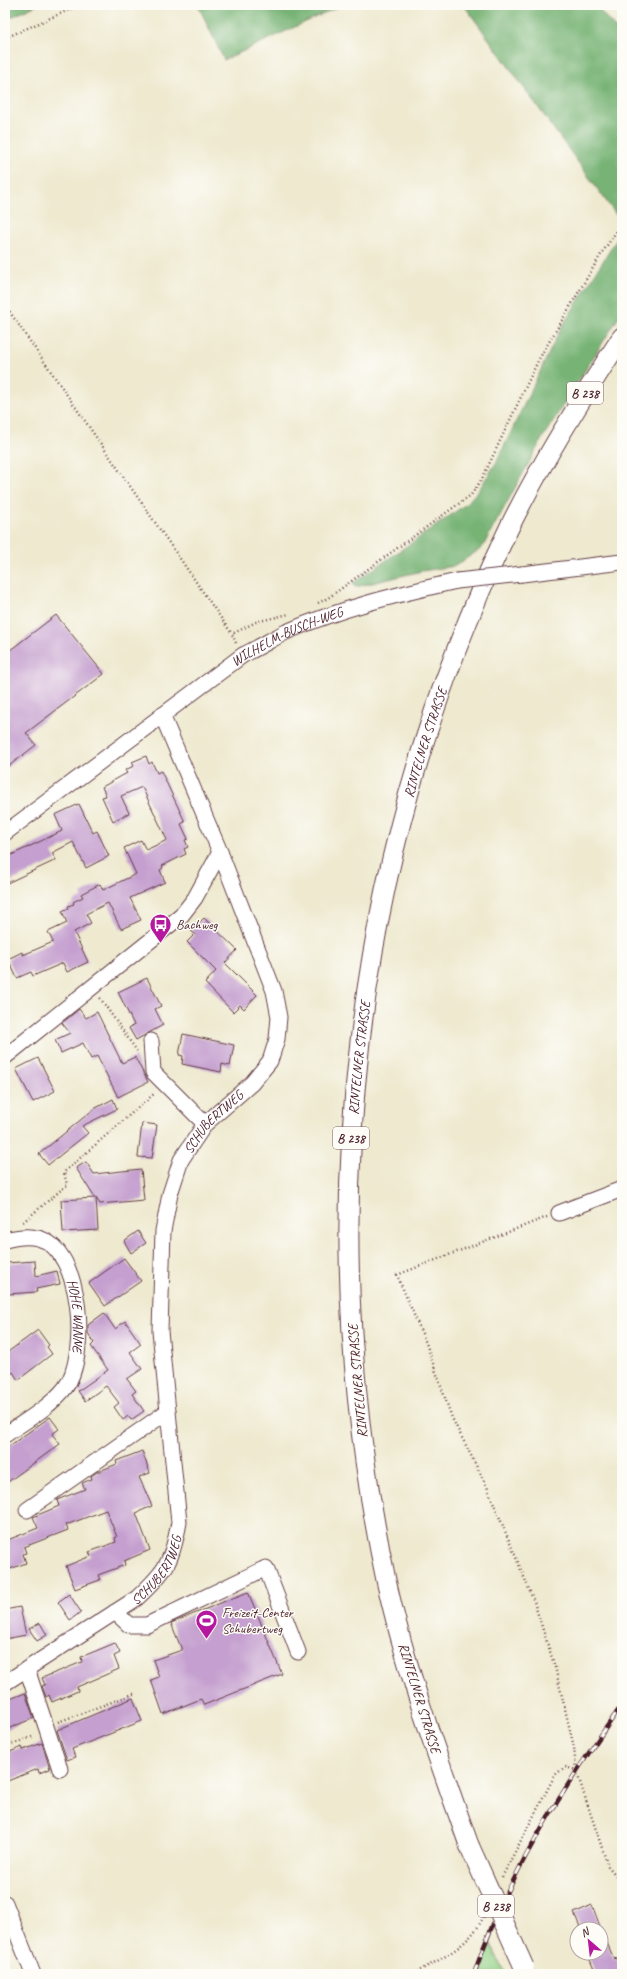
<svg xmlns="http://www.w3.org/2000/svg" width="627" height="1979" font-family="Caveat,sans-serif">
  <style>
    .green { fill: #94d187; stroke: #6f7859 }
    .forest { fill: #77b374; stroke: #606950 }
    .building { fill: #c49fcf }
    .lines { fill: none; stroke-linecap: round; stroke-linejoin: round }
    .minor-casing { stroke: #633d44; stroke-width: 17 }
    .major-casing { stroke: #633d44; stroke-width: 21 }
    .path { stroke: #633d44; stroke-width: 2.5; stroke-dasharray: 1 3; stroke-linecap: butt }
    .minor { stroke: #fff; stroke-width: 15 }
    .major { stroke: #fff; stroke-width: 19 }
    .rail-casing { stroke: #4a1f2b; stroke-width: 4.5 }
    .rail { stroke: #fdfcf7; stroke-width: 3; stroke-dasharray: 9; stroke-linecap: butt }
    .minor-bridge-casing { stroke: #633d44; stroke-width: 17; stroke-linecap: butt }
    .major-bridge-casing { stroke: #633d44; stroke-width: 21; stroke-linecap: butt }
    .minor-bridge { stroke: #fff; stroke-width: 15 }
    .major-bridge { stroke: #fff; stroke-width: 19 }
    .labels { text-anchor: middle; stroke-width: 3; stroke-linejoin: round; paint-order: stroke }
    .shield { fill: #fdfcf7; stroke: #806168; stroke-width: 1 }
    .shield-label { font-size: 13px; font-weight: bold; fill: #4a1f2b }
    .street-label { font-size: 14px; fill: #4a1f2b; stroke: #fdfcf7 }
    .poi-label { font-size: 14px; fill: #4a1f2b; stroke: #fdfcf7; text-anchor: start }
  </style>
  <rect width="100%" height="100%" fill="#fdfcf7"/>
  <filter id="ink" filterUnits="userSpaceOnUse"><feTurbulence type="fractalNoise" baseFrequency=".025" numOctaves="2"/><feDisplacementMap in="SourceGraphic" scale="8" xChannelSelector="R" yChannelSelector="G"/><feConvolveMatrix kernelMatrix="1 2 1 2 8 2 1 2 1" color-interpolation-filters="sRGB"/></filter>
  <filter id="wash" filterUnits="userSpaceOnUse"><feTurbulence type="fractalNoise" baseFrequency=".012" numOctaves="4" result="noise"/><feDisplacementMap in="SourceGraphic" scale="16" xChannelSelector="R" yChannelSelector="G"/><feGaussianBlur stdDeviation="0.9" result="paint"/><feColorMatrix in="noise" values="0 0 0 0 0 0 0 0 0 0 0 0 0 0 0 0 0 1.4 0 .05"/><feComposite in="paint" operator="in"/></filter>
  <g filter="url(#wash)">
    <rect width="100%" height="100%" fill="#eee9cf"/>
    <path class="green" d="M490,1942L505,1974H481Z"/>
    <path class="forest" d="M5,5H37L5,20Z
      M198,5H342L224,60Z
      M464,5H595L622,36V210L617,216Z
      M622,231V312L543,437L482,548L455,566L422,571L355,587L353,583L433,528L466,504L478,491L496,463L561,328Z"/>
    <g id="blocks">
      <path class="building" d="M56,615L104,674L26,733L36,745L5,769V654Z
        M146,756L149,764L152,762L157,773L161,771L185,822L181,824L188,839L185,840L188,847L184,849L186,854L162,866L163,868L160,870L165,882L130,898L141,920L121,929L108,903L86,914L91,923L74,932L88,962L67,972L63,963L33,976L31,972L17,978L8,959L22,952L23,955L53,942L48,932L67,923L62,911L69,908L68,906L74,904L73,902L83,897L81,894L100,884L103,890L136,874L124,848L141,840L146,850L167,840L142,787L121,796L129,813L113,821L102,797L106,796L102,787L127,773L125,770L134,766L132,762Z
        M79,804L93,833L97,831L109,856L86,868L73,842L52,853L56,860L5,884V858L62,831L55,815Z
        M204,918L237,950L225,963L257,995L244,1009L240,1005L233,1012L205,983L216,971L187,942L195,934L191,931Z
        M147,978L161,1006L155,1009L163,1025L136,1040L129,1028L134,1025L118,992Z
        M79,1009L86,1018L97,1012L122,1063L135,1057L148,1082L118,1097L97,1056L91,1059L83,1043L61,1053L55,1040L70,1033L62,1023Z
        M183,1034L234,1045L230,1066L222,1064L221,1072L182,1064L183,1056L179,1055Z
        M38,1058L55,1091L33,1102L16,1069Z
        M113,1099L117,1109L82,1126L88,1133L48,1165L39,1154L94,1109Z
        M142,1123L157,1125L152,1158L138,1157Z
        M86,1162L94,1174L141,1169L144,1200L100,1204L96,1198L98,1230L63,1232L61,1200L95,1198L76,1168Z
        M138,1231L146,1243L131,1253L124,1241Z
        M124,1258L141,1281L105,1306L89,1283Z
        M35,1261L36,1276L57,1271L60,1284L36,1289L37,1292L8,1294L6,1263Z
        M104,1313L115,1329L125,1321L141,1344L130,1352L142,1369L127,1379L136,1391L132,1394L144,1411L131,1420L128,1416L123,1420L114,1407L119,1403L106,1386L85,1401L78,1391L108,1370L91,1346L94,1343L88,1333V1325Z
        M38,1330L49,1345L47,1347L52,1354L18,1380L13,1372L11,1374L5,1367V1354Z
        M50,1417L59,1429L52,1434L60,1444L5,1484V1449Z
        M142,1451L150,1473L139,1477L152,1506L136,1513L150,1550L124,1561L125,1565L98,1575L100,1580L75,1589L66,1566L91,1556L89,1552L116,1542L115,1538L117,1537L106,1510L66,1525L68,1530L24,1547L26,1553L23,1554L26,1563L5,1571V1541L38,1528L33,1517L59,1506L57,1500L85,1489L82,1483L92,1479L91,1476L97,1472L117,1464L116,1461Z
        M248,1592L282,1674L204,1705L201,1699L163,1714L151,1680L159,1677L153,1660L182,1650L171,1623Z
        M69,1594L81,1612L70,1620L58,1602Z
        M20,1607L26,1635L5,1639V1610Z
        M40,1623L47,1635L37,1641L29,1629Z
        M115,1643L120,1653L114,1656L119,1669L77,1687L78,1691L52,1702L49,1695L46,1697L42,1686L45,1685L42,1678L82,1662L81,1657Z
        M25,1693L34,1718L5,1730V1701Z
        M133,1698L142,1721L72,1749L75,1757L67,1760L57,1730Z
        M42,1743L50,1769L39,1773L38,1769L5,1782V1754L22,1747L23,1750Z
        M592,1905L601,1929H581L574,1913Z
        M601,1929L614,1959L616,1957L622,1974H596L587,1953H601Z"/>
    </g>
  </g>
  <g filter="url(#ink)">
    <use href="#blocks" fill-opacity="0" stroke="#633d44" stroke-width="1"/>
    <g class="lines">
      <defs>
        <g id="minor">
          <path d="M522,574L622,562"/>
          <path id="s1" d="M5,833L243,655C258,648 272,639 286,632C341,608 399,594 457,581"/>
          <path d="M151,1041L153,1072L205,1124"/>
          <path d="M5,1057L181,916L195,898L220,852L162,715"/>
          <path d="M559,1213L622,1189"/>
          <path id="s2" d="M5,1240C16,1237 27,1235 38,1238C83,1249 89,1357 65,1388C49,1408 25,1421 5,1435"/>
          <path d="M27,1510L168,1411"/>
          <path d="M115,1612L129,1625H147L266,1568L298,1652"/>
          <path d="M27,1669L60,1769"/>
          <path id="s3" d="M5,1683L137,1598C167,1570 172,1562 179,1522L160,1331L163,1231L170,1194L181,1160L205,1124L252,1083L270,1061L277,1039L279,1017L274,991L220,852"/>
          <path d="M5,1903L33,1974"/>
        </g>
        <g id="major">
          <path id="s4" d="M469,1845C438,1758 406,1670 386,1580C310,1223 351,857 509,528C542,461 581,399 622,337"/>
        </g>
      </defs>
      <use href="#minor" class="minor-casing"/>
      <use href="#major" class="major-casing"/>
      <path class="path" d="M5,29L7,27L8,5
        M5,38L80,5
        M5,305L232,634
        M318,603L328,598L471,495L482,479L539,359L600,256L622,223
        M236,643L232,634L256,622L289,614
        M100,998L137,1051
        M547,1217L397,1275L426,1343L452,1418L487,1487L533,1599L555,1667L574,1747L576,1770
        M23,1222L67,1185L64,1172L155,1093
        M58,1722L136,1693
        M5,1747L34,1736
        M502,1877L555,1775L565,1767L576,1770L608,1866L622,1883
        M413,1974C441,1959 470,1946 484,1916"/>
      <use href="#minor" class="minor"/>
      <use href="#major" class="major"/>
      <defs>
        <path id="rail" d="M474,1974C508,1874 561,1791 622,1705"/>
      </defs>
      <use href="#rail" class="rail-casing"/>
      <use href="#rail" class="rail"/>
      <defs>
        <path id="minor-bridge" d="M457,581L522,574"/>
        <path id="major-bridge" d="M469,1845L524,1967"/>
      </defs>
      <use href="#minor-bridge" class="minor-bridge-casing"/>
      <use href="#major-bridge" class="major-bridge-casing"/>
      <use href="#minor-bridge" class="minor-bridge"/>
      <use href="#major-bridge" class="major-bridge"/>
    </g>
  </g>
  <defs>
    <symbol id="bus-pin" viewBox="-11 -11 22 30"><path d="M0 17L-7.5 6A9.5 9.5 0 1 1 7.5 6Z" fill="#b5179e" stroke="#fdfcf7"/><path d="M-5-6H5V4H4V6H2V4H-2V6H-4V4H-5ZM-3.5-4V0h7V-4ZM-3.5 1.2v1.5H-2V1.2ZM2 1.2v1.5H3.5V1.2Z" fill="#fff"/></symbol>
    <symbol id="stadium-pin" viewBox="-11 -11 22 30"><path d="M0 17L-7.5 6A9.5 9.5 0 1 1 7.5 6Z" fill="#b5179e" stroke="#fdfcf7"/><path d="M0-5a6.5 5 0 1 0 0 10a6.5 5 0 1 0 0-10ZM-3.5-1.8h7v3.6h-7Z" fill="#fff"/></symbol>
  </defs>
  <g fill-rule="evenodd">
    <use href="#bus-pin" x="148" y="912" width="25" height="34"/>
    <use href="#stadium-pin" x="194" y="1608" width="25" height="34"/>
  </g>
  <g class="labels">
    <g class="shield">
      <rect x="567" y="382" width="36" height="22" rx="3"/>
      <rect x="333" y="1127" width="36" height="22" rx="3"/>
      <rect x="478" y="1895" width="36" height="22" rx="3"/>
    </g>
    <g class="shield-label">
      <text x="585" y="398">B 238</text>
      <text x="351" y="1143">B 238</text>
      <text x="496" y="1911">B 238</text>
    </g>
    <g class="street-label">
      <text dy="5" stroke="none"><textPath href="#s1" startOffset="345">WILHELM-BUSCH-WEG</textPath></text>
      <text dy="5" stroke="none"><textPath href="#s4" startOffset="1126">RINTELNER STRASSE</textPath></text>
      <text dy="5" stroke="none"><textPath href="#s4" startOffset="803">RINTELNER STRASSE</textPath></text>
      <text dy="5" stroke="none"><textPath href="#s3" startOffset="662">SCHUBERTWEG</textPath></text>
      <text dy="5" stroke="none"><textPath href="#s2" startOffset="126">HOHE WANNE</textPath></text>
      <text transform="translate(357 1381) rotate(-95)" y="5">RINTELNER STRASSE</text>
      <text dy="5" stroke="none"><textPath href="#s3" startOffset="192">SCHUBERTWEG</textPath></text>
      <text transform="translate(420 1698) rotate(73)" y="5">RINTELNER STRASSE</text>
    </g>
    <g class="poi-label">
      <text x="176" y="929">Bachweg</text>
      <text x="222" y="1617">Freizeit-Center<tspan x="222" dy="16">Schubertweg</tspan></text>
    </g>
  </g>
  <rect width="627" height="1979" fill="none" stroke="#fdfcf7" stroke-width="20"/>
  <g transform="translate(589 1941) rotate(332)"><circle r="19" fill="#fdfcf7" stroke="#b5a4a5"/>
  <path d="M0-3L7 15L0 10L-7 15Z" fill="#b5179e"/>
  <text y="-6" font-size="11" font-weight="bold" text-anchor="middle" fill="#4a1f2b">N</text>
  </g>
</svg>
